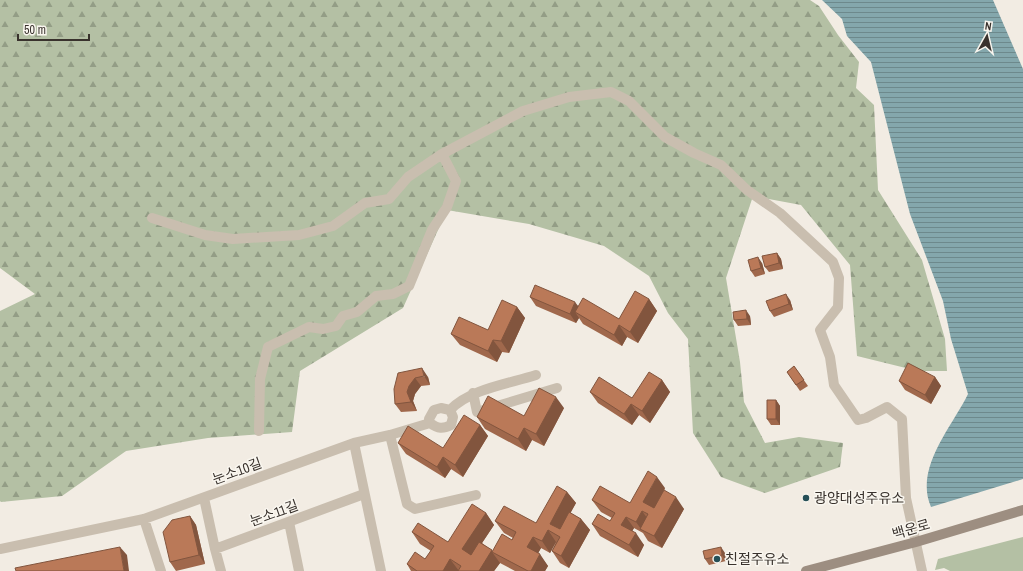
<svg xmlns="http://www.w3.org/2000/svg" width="1023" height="571" font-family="'Archivo Narrow','Noto Sans KR',sans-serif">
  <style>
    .forest { fill: url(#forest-firs) }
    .green { fill: #b4c0a4 }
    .water { fill: url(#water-rules) }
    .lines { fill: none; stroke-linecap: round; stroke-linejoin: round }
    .street { stroke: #c9beaf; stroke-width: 10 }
    .secondary { stroke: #9d8e81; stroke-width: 10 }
    .wall { fill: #a0684c }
    .shaded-wall { fill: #82553e }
    .building { fill: #ba7958; stroke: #82553e }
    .poi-dot { fill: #264f57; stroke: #f9f6ef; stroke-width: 1.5 }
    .labels { text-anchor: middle; stroke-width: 3; stroke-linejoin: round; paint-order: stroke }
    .street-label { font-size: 14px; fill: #39322d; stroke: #f9f6ef }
    .poi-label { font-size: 14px; fill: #39322d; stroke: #f9f6ef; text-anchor: start }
  </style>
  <defs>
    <pattern id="forest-firs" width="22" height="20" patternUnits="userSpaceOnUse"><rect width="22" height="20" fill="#b4c0a4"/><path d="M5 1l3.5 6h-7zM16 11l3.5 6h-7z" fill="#939d86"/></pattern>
    <pattern id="water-rules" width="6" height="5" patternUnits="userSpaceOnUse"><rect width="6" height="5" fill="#84a7ac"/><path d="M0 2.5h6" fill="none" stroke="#6d898c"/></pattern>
  </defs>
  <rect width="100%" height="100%" fill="#f2ece3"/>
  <path class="forest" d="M0,0H810L819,6L838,35L859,62L856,88L874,105L878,190L922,260L945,339L947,371H918L857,356L850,265L801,205L753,196L726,278L740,362L744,402L765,443L799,437L843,443L840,467L765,493L721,477L693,433L688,339L668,313L649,276L604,246L529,224L447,210L403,308L300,371L292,432L208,438L126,451L62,496L1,502L0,501V311L35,294L0,268Z"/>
  <path class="green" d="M1023,537V571H950L944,568L935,570L938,559Z"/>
  <path class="water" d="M822,0H993L1023,69V479L931,507C914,468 952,427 968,394L951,339L943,301L910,214L871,62L847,36L842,19Z"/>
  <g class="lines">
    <path class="street" d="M152,218L205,235L233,239L299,235L333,226L365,203L389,199L408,177L442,154
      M473,393L477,412L557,388
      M450,410C470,389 508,384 536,375
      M259,431L260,379L268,347L309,327L323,329L336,326L343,316L357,312L376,296L393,294L409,286L432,230L447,207L456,181L442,154L523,111L569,97L611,92L629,101L665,137L694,153L721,165L747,190L780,213L833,262L839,278L838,307L820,330L830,357L834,385L858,420L866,418L887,407L902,419L906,498L922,571
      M390,435L407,504L415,509L476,495
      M354,443L381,571
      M204,498L215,549
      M144,519L161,571
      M289,522L299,571
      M0,549L144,519L354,443L390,435L430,423C438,429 443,429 451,425L453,417L450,410L441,408L434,410L429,419L430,423
      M221,571L215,549L364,494"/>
    <path class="secondary" d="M806,571L916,542L1023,510"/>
  </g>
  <path class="wall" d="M777,253L781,259L783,269L769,272L765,267Z
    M762,263L765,274L755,277L751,271Z
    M530,297L578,306L619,319L649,299L657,311L638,343L627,337L622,346L583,324L579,318L576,323L536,306Z
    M790,300L793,310L774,317L770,311Z
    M517,307L525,318L509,353L502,352L497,362L460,345L451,334L488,330Z
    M750,316L751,325L738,326L734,320Z
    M794,366L808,386L800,391L787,372Z
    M398,373L428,377L430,385L421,386L415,394L413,401L417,411L401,412L395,404Z
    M935,377L941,386L931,404L905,390L899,381Z
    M662,380L670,392L650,423L639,415L632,425L598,403L590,392L632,398Z
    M776,400L780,406V425H771L767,419Z
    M564,408L544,446L532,440L526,451L485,429L477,417L524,416Z
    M480,425L488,436L463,477L451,469L445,478L406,454L398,443L443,448Z
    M665,488L664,491L684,509L662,548L648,541L643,533L634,528L632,531L644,545L638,557L600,536L592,524L610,521L612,518L601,512L592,500L630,503Z
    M567,492L576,503L570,513L581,519L590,530L569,568L560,563L552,551L556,542L550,553L541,548L538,553L548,566L545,571H515L500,563L494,571H411L407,564L425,559L431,551L420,544L412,532L448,542L486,513L494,525L482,543L492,551L512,540L513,538L504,533L495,521L536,523Z
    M190,516L196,525L205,564L176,571L170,562Z
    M725,553L726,561L709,565L705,559Z"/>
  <path class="shaded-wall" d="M777,253L781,259L783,269L779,263Z
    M758,257L762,263L765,274L761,268Z
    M786,294L790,300L793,310L789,304Z
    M649,299L657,311L638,343L630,332Z
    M575,302L582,311L575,312L579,318L576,323L570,314Z
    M517,307L525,318L509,353L501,341Z
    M746,310L750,316L751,325L747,319Z
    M619,325L627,337L622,346L614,335Z
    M493,340L502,352L497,362L488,351Z
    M422,368L428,377L430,385L424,376Z
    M935,377L941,386L931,404L925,395Z
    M415,378L421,386L415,394L413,401L417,411L411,402L407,392L409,386Z
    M662,380L670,392L650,423L642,411Z
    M556,397L564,408L544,446L536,434Z
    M776,400L780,406V425L776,419Z
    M631,404L639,415L632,425L624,414Z
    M480,425L488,436L463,477L455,465Z
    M524,428L532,440L526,451L518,439Z
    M443,457L451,469L445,478L437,467Z
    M657,477L665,488L651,514L643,502Z
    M567,492L576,503L558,536L550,524Z
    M676,497L684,509L662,548L654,536Z
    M642,511L650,522L641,529L636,522Z
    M486,513L494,525L470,561L462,549Z
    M190,516L196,525L205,564L199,555Z
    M626,517L634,528L629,537L621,525Z
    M581,519L590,530L569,568L561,556Z
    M548,530L556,542L550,553L542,541Z
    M636,533L644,545L638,557L629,545Z
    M533,537L541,548L535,559L527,547Z
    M120,547L127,555L129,571H124Z
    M721,547L725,553L726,561L722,555Z
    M492,550V552L500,563L494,571H479Z
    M540,554L548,566L545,571H531Z
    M450,559L459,571H443Z"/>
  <path class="building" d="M777,253L779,263L765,267L762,256Z
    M758,257L761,268L751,271L748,260Z
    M535,285L575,302L570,314L530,297Z
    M635,291L649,299L630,332L619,325L614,335L575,312L583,298L619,319Z
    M786,294L789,304L770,311L766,301Z
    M502,300L517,307L501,341L493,340L488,351L451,334L459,317L488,330Z
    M746,310L747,319L734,320L733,312Z
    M908,363L935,377L925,395L899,381Z
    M794,366L804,380L796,385L787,372Z
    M422,368L424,376L415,378L409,386L407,392L411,402L395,404L394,389L398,373Z
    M649,372L662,380L642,411L631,404L624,414L590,392L599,377L632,398Z
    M539,388L556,397L536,434L524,428L518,439L477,417L488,396L524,416Z
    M767,400H776V419H767Z
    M464,415L480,425L455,465L443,457L437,467L398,443L408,426L443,448Z
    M648,471L657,477L643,502L654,508L664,490L676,497L654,536L640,529L648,514L642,511L636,522L626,517L621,525L636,533L629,545L592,524L598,514L610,521L615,513L592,500L600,486L630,503Z
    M557,486L567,492L550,524L560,529L569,512L581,519L561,556L552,551L560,537L548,530L542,541L533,537L527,547L540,554L531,571H528L492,552L502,534L512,540L516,532L495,521L504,506L536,523Z
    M472,504L486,513L462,549L471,555L479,542L492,550L479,571H458L461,566L450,559L443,571H417L407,564L415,552L425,559L434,546L412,532L418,523L448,542Z
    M190,516L199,555L170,562L163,532L172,520Z
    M120,547L124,571H16L15,568Z
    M721,547L722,555L705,559L703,551Z"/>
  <g class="poi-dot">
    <circle cx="806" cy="498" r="4"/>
    <circle cx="717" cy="559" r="4"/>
  </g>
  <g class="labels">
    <g class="street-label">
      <text transform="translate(237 471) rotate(-20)" y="5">눈소10길</text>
      <text transform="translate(274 513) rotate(-20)" y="5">눈소11길</text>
      <text transform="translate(911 529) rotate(-16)" y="5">백운로</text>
    </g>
    <g class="poi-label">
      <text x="814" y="503">광양대성주유소</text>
      <text x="725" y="564">친절주유소</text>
    </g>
  </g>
  <g transform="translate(987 36) rotate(8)" stroke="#f9f6ef" stroke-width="3" paint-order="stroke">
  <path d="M0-3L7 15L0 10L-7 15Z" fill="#39322d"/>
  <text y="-6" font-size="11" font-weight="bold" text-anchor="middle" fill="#39322d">N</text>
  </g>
  <path d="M18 34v6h71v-6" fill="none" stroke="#39322d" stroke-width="2"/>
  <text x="24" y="34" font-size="12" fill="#39322d" stroke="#f9f6ef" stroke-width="3" paint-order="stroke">50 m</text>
</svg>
